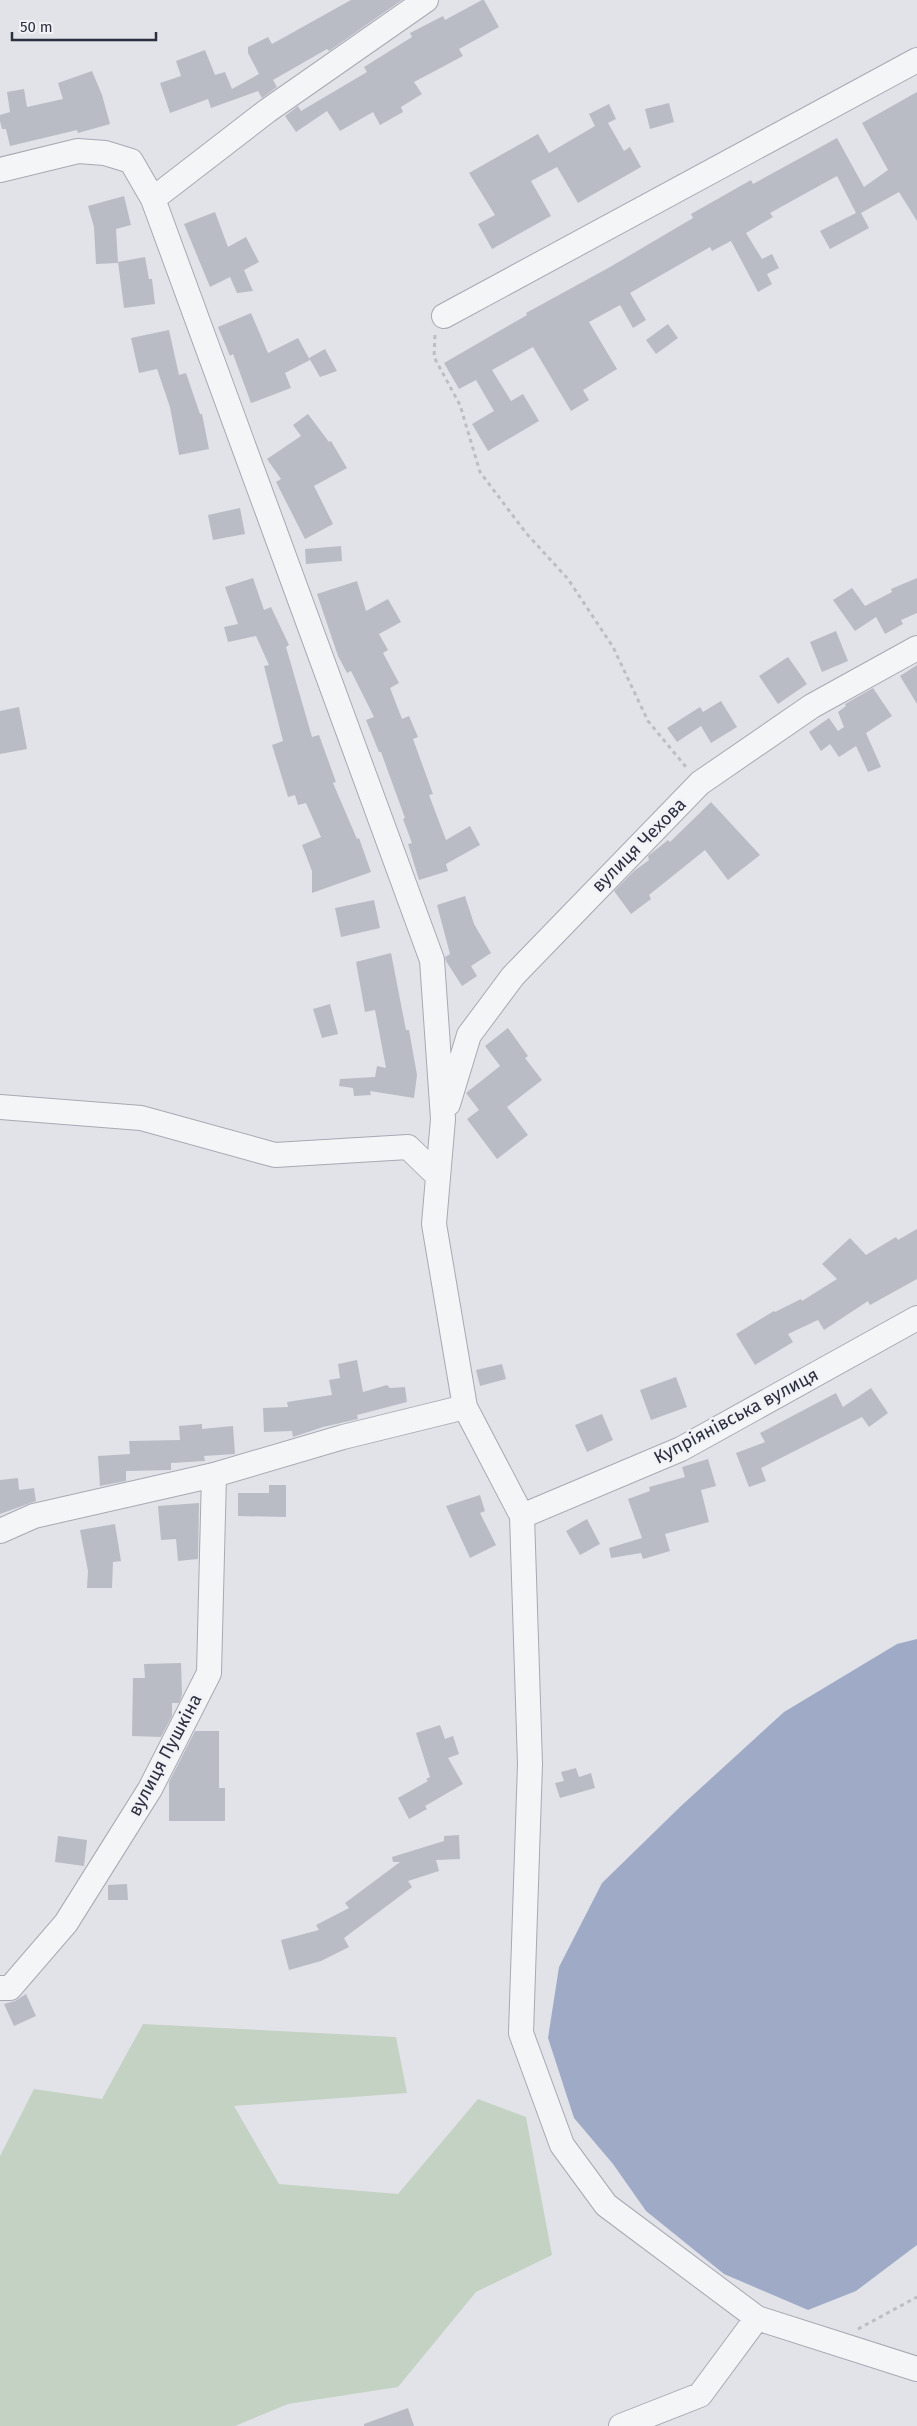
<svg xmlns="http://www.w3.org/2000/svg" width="917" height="2426" font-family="'Fira Sans',sans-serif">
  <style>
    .green { fill: #c4d2c3 }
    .water { fill: #9fabc6 }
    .building { fill: #b9bcc5 }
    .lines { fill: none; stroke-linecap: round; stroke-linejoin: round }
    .minor-casing { stroke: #a7a9b3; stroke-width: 26 }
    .path { stroke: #bcbec3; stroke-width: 3; stroke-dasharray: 4 4; stroke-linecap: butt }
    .minor { stroke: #f4f5f7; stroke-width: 24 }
    .labels { text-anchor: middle; stroke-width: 5; stroke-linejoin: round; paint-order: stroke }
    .street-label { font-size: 18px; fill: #2b2f3f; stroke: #f1f2f6 }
  </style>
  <rect width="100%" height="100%" fill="#e2e3e9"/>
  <path class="green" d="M143,2024L396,2037L407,2093L234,2106L279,2184L398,2194L478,2099L526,2117L552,2255L476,2292L398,2387L288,2404L235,2426H0V2156L34,2089L102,2099Z"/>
  <path class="water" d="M917,1639V2245L856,2291L808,2310L724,2274L646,2211L613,2164L574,2118L548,2038L559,1967L602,1883L681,1806L784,1712L897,1644Z"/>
  <path class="building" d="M351,0H402L329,51L327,49L273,80L277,87L262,98L258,91L211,108L208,99L170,113L160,83L181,76L176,61L205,50L215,75L225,72L232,89L259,74L248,53V47L268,37L272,44Z
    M482,0H484L499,27L459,49L463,56L414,82L422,94L401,107L403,112L380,125L373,112L340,131L327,111L296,132L285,116L298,106L301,111L367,72L364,67L412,37L410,33L443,16L445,20Z
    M92,71L102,95L110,124L78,133L77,130L10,146L6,129H2L0,121V115L10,112L7,92L24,89L27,107L63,99L58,83Z
    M917,92V221L899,192L861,213L869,228L830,249L820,231L856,213L837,176L770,213L773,217L746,233L762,259L772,254L779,268L767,274L772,284L758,292L731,241L712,251L710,247L630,293L646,320L633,328L620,305L589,322L617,369L583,390L589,400L571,411L533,347L492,370L511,401L523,394L539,421L488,451L472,424L494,411L476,380L459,389L444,363L527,315L526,313L610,267L693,218L691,214L751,180L753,184L837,138L864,187L888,170L862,123Z
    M669,103L674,122L650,129L645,109Z
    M609,104L616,119L608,123L624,151L630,147L641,167L578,203L557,167L531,181L551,216L492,249L478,224L495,215L469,173L538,134L549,153L595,126L589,114Z
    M124,196L131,225L116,229L118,263L96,264L94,227L88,206Z
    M215,212L228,247L246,237L259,262L244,270L253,291L237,293L230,277L210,287L184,224Z
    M145,257L149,279H152L155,304L124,308L118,262Z
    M251,313L268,353L298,338L310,360L285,373L291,388L251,403L233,354L230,356L218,327Z
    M668,324L678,338L656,354L646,340Z
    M169,330L179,375L186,373L200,414H202L209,449L179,455L170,407L157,369L139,373L131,338Z
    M325,349L337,371L320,377L309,358Z
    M308,414L329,442L331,441L347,468L314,486L333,524L305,539L276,482L281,479L267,459L301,436L293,425Z
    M240,508L245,534L213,540L208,515Z
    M341,546L342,561L306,564L305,549Z
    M253,578L264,610L271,607L289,645L286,647L312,737L319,735L336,782L333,783L357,839L359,838L371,872L312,893V871L302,845L321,837L306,803L298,805L295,795L288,797L272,745L283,741L264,666L269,665L256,636L228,642L224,627L238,624L225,587Z
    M917,578V613L901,620L903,624L885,634L876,617L855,631L833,600L852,588L865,606L892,592L891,589Z
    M357,581L366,611L388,599L401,622L379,634L388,650L383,653L399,683L390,688L402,719L409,716L418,737L413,739L433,794L429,795L446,840L470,826L480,845L446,864L448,871L419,880L408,844L412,843L403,819L405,818L381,752H379L366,720L374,717L351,671L347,673L338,656L317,594Z
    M836,631L848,661L822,672L810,642Z
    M788,657L807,684L778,704L759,676Z
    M917,665V704L900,676Z
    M873,688L892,716L866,733L881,767L868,772L856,746L839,757L830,744L821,751L809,732L829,718L838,731L844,727L838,712L846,706L845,704Z
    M721,701L737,727L711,743L701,726L677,742L667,728L700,707L703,712Z
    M19,707L27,749L0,754V711Z
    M711,802L760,855L728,880L705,850L649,895L651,899L631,914L614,891L634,871L649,860L648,856L668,840L670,842Z
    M465,896L474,924L491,953L471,966L477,976L462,986L446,961L445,957L450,954L437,905Z
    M374,900L380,928L341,937L335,908Z
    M391,953L406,1030H409L417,1075L414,1098L370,1091L371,1095L354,1096L353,1088L339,1086L340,1079L375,1077L377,1066L386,1068L375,1010L365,1012L356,962Z
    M330,1004L338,1034L322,1038L313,1009Z
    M508,1028L528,1056L525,1058L542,1080L507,1107L528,1135L497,1159L467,1119L479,1110L466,1093L500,1066L485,1046Z
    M917,1229V1279L870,1305L868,1301L824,1330L818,1320L788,1334L793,1342L755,1365L736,1334L774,1311L775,1312L801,1299L802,1301L837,1279L822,1264L850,1238L866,1255L896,1237L898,1240Z
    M357,1360L363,1392L387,1385L390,1388L405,1387L407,1402L357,1415L358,1419L323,1427L293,1437L292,1431L264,1432L263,1408L288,1407L287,1402L332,1395L329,1380L340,1378L338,1364Z
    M502,1364L506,1379L480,1386L476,1370Z
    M676,1377L687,1407L651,1420L640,1390Z
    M871,1388L888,1413L869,1427L862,1417L761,1468L766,1481L749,1487L736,1453L765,1442L760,1433L836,1393L843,1407Z
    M602,1414L613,1440L587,1452L575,1425Z
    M202,1424V1429L233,1426L235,1454L204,1456L205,1461L171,1463V1470L126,1471V1481L100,1486L98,1456L130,1454L129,1441L180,1440L179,1426Z
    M708,1459L716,1486L701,1490L709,1522L665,1534L670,1551L643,1559L641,1553L611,1558L609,1548L642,1538L628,1499L650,1491L649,1487L685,1477L682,1467Z
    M18,1478L19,1490L34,1488L36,1501L0,1514V1480Z
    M269,1485H286V1517L238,1516V1493H269Z
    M480,1495L485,1511L480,1513L496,1545L470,1558L446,1506Z
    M199,1503L198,1559L178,1561L176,1539L161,1540L158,1506Z
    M587,1519L600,1544L580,1555L566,1531Z
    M115,1524L121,1561L113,1562L112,1588H87L88,1571L80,1530Z
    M181,1663L182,1695L179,1703H172V1716L161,1737L132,1736L133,1678H145L144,1664Z
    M440,1725L445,1739L453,1736L459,1754L448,1758L463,1784L425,1806L427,1809L409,1819L398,1798L428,1781L426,1779L430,1777L416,1733Z
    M195,1731H219V1788H225V1821H169V1782Z
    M576,1768L579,1777L591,1773L595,1788L560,1798L555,1783L564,1781L561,1772Z
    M459,1835L460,1859L436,1860L439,1871L408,1881L412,1887L344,1938L349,1947L321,1961L289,1970L281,1940L319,1930L316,1925L349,1908L345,1903L400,1862H393L392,1857L444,1841V1836Z
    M58,1836L87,1840L84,1866L55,1862Z
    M127,1884L128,1900H108V1885Z
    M26,1994L36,2016L14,2026L4,2004L15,2001Z
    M408,2408L414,2426H364V2424Z"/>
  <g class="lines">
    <defs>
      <path id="minor" d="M0,170L78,151L105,153L131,161L153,199L432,960L443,1119L434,1224L465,1407L522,1516L530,1764L521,2033L562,2145L606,2205L757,2318L917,2369
        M153,199L267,111L426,0
        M444,316L917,60
        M448,1104L469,1035L513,976L700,783L812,706L917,648
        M0,1107L141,1118L275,1155L408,1147L438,1176
        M522,1516L681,1449L917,1318
        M0,1531L34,1516L214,1475L343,1437L465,1407
        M0,1988H10L66,1923L150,1789L209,1673L214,1475
        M621,2426L700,2395L757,2318"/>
    </defs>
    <use href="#minor" class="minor-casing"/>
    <path class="path" d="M435,335L434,357L460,405L480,472L526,533L568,579L613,647L648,721L686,767
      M858,2329L917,2297"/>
    <use href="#minor" class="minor"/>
  </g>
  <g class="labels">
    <g class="street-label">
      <text transform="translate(639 845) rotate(-45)" y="6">вулиця Чехова</text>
      <text transform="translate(736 1416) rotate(-28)" y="6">Купріянівська вулиця</text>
      <text transform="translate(165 1755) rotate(-62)" y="6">вулиця Пушкіна</text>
    </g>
  </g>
  <path d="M12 32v8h144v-8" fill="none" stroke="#2b2f3f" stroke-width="2.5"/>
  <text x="20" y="32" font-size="15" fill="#2b2f3f" stroke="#f1f2f6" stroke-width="4" paint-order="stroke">50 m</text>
</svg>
